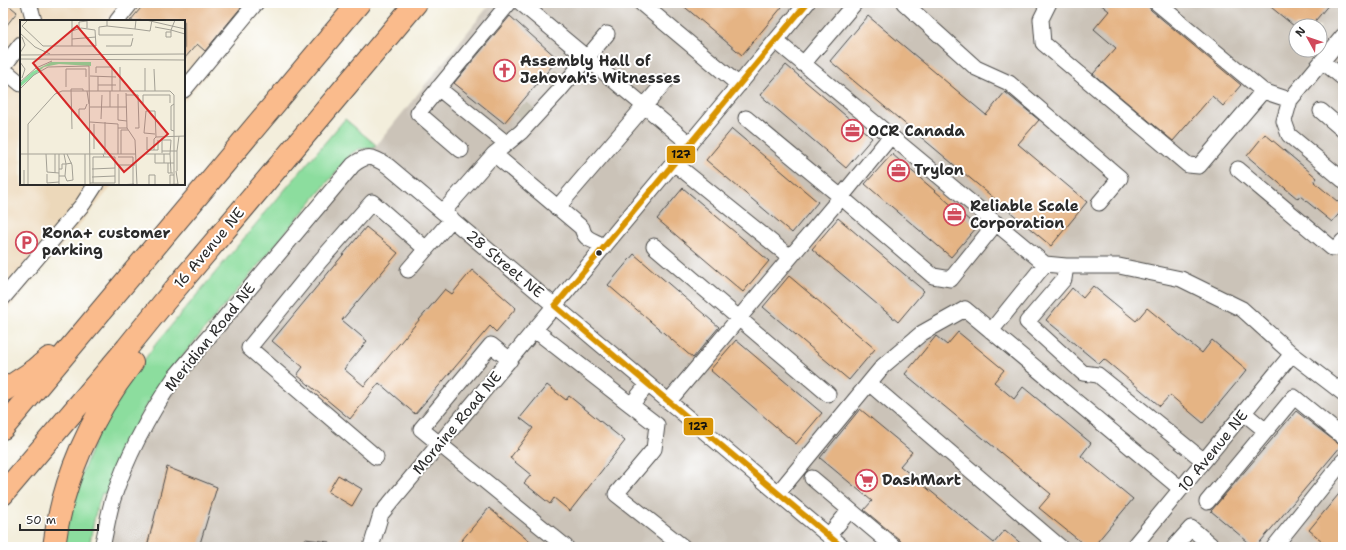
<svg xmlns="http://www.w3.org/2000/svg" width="1346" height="550" font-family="'Shantell Sans',sans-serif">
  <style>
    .built { fill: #ecd8ba }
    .industrial { fill: #cbc3b8; fill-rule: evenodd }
    .green { fill: #8cdd9e; stroke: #5c8464 }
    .building { fill: #e5b484 }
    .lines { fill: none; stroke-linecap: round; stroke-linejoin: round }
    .minor-tunnel { stroke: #cbc7b9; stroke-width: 15; stroke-dasharray: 15 8; stroke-linecap: butt }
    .minor-casing { stroke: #494846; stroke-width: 17 }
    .highway-casing { stroke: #494846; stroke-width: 24 }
    .minor { stroke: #fff; stroke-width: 15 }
    .highway { stroke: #fabb8c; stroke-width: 22 }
    .bus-1-casing { stroke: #fff; stroke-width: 9 }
    .bus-1 { stroke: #d89406; stroke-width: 6 }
    .bus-dot { fill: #2b2b2b; stroke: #fff; stroke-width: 1.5 }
    .labels { text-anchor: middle; stroke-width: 4; stroke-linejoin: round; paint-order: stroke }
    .poi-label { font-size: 15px; font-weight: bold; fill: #2b2b2b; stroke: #fff; text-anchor: start }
    .street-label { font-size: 15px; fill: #2b2b2b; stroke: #fff }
    .inset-road { fill: none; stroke: #a3a095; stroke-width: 1 }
    .view { fill: #d62828; fill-opacity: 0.15; stroke: #d62828; stroke-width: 2 }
    .inset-edge { fill: none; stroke: #2b2b2b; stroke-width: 2 }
    .line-badge { stroke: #fff; stroke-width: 1.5 }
    .pale-badge-label { font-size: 11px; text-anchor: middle; font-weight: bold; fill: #111 }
  </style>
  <rect width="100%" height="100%" fill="#fff"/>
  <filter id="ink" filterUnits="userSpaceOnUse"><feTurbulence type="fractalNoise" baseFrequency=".025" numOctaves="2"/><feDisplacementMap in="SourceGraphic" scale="8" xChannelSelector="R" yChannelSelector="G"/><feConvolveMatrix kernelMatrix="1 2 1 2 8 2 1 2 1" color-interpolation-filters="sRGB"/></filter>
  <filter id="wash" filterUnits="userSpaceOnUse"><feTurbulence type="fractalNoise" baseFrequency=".012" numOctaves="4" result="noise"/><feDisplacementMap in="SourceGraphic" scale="16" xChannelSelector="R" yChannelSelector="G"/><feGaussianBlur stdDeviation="0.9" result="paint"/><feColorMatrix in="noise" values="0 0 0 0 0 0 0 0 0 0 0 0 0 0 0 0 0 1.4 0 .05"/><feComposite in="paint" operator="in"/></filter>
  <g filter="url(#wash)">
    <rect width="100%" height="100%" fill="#f3eedc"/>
    <path class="built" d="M3,3H268L184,101V21H21V184H114L3,315Z"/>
    <path class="industrial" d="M491,3H1343V547H102L113,501L157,403L367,157ZM1296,26H1320V50H1296Z"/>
    <path class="green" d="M345,119L376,145L374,148L359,149L352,153L169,372L145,408L120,457L106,494L102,493L95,515L89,547H60L70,502L107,411L155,345L255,225Z"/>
    <g id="blocks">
      <path class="building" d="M3,3H6L17,12L3,30Z
        M145,3H240L243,5L205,51L197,44L184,59V21H130Z
        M680,3H777L782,7L742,55Z
        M1099,3H1146L1151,10L1241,85L1223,106L1212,96L1173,141L1093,74L1116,48L1094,29L1109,11Z
        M1266,3H1330L1311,26H1294Z
        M510,16L558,59L504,123L454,83Z
        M868,16L986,115L1005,92L1039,120L1018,144L1087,202L1051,246L830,61Z
        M786,65L872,138L846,168L760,95Z
        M732,129L818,202L792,233L706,160Z
        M1265,134L1317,178L1314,182L1343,206V209L1332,222L1300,196L1298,199L1247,156Z
        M892,154L977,227L951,257L865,184Z
        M683,188L769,261L743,292L657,219Z
        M838,218L924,291L898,322L812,249Z
        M366,227L398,253L342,320L367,341L344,369L364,386L445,289L452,294L472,270L516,308L496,332L490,326L415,414L379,383L350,419L297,375L303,367L272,341Z
        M634,254L719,327L693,358L608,285Z
        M789,276L875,349L849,380L763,307Z
        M1093,286L1136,321L1147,308L1202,353L1212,340L1247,370L1203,423L1170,395L1160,406L1104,359L1099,364L1046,320L1072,288L1083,298Z
        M958,332L1004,370L994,382L1014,399L1023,387L1091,443L1081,456L1133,499L1093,547H1087L1039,508L1051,494L905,374L936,336L947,345Z
        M736,340L822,413L796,444L710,370Z
        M547,385L566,400L569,396L625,441L570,511L554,498L550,504L524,483L531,475L510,458L533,428L520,418Z
        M860,409L912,452L900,466L994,543L1005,530L1025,547H903L900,540L864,510L872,501L820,458Z
        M1296,411L1341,446L1256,547H1254L1211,511Z
        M167,467L217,487L199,547H147Z
        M338,475L362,489L352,506L328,492Z
        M1343,489V547H1329L1309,530Z
        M489,508L536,547H456Z
        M305,539L329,542L328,547H304Z"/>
    </g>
  </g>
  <g filter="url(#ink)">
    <use href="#blocks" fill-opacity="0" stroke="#494846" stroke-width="1"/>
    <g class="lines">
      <path class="minor-tunnel" d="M550,86L560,74
        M521,118L532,106"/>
      <defs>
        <path id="minor" d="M29,3L34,21
          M521,3L690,144
          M641,3L739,85
          M904,3L976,68L1009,83L1120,178L1099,203
          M1049,3L1041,19L1043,43L1188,165L1199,166L1263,91
          M1157,3L1263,91L1290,100
          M117,21L131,3
          M1343,36L1290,100L1284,121L1289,135L1343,180
          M776,41L1045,264
          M1322,61L1343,78
          M803,64L855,3
          M3,67L21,44
          M3,69L21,84
          M438,88L506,143
          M184,90L256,3
          M1321,111L1343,130
          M746,118L841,197L891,136
          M461,150L418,113L509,3
          M494,154L582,228C585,242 595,239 604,247
          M674,163L790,257
          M1238,169L1332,248L1338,247L1343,241
          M557,208L665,82
          M443,212L494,154L521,132L558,92L607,34
          M654,246L828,394
          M1066,266L1064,279L1027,322L1083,373L1098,375L1204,461
          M408,270L452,219
          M3,298L83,204L96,184
          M535,330L631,405L648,384
          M991,331L1045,264L1066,266H1119L1181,279L1242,309L1292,354L1343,393
          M510,360L491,345L421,429L566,547
          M869,383L1060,547
          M669,401L841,197L933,276L951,279L996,223
          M631,405L657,425L654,449L616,494L683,547
          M1244,413L1266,431
          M376,457L249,348L320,261L372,202L426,249
          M812,478L894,547
          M778,493L883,366L922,333L965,309L1181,489
          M1207,502L1294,397L1343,437
          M829,535L850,510
          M102,547C106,531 108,515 113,499C127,455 149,415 175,377L353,165C367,154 373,156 388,166L842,547
          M371,547L381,514L807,3
          M1133,547L1292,354
          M1174,547L1191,528L1213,547
          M1274,547L1343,461"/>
        <path id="highway" d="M3,391L35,370L49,358
          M3,428L359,3
          M3,494L127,348L165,301L416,3
          M54,547C62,480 91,416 132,363"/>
      </defs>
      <use href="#minor" class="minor-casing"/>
      <use href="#highway" class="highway-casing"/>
      <use href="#minor" class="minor"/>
      <use href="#highway" class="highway"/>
      <defs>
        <path id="bus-1" d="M555,306L807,3
          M555,306L842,547"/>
      </defs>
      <use href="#bus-1" class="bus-1-casing"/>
      <use href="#bus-1" class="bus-1"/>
    </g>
  </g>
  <defs>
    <symbol id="church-ring" viewBox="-11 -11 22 22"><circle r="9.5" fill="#fff" stroke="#d1495b" stroke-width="1.5"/><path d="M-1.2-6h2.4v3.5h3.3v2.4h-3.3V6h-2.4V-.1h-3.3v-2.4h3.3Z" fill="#d1495b"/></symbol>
    <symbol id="office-ring" viewBox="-11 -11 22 22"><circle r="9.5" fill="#fff" stroke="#d1495b" stroke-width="1.5"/><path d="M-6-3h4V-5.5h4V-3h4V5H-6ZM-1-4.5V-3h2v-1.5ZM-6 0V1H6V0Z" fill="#d1495b"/></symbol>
    <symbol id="parking-ring" viewBox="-11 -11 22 22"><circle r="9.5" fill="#fff" stroke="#d1495b" stroke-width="1.5"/><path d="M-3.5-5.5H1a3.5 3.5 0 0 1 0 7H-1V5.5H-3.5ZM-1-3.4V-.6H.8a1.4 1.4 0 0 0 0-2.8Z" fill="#d1495b"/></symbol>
    <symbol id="supermarket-ring" viewBox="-11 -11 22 22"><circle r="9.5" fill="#fff" stroke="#d1495b" stroke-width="1.5"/><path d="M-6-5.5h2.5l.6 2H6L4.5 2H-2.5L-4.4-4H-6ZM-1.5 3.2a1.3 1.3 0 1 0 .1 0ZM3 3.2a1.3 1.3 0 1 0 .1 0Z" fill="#d1495b"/></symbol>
  </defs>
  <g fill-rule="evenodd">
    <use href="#church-ring" x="492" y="58" width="25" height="25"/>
    <use href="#office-ring" x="840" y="118" width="25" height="25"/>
    <use href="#office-ring" x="886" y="158" width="25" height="25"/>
    <use href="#office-ring" x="942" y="202" width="25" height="25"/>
    <use href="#parking-ring" x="14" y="230" width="25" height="25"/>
    <use href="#supermarket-ring" x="854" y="468" width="25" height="25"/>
  </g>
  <circle class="bus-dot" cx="599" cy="253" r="3.5"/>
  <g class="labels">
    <g class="poi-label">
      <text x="520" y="66">Assembly Hall of<tspan x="520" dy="17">Jehovah's Witnesses</tspan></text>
      <text x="868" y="136">OCR Canada</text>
      <text x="914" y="175">Trylon</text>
      <text x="970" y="211">Reliable Scale<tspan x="970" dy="17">Corporation</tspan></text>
      <text x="42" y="238">Rona+ customer<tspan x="42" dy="17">parking</tspan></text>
      <text x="882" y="485">DashMart</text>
    </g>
    <g class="street-label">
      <text transform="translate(209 248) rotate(-50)" y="5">16 Avenue NE</text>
      <text transform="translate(505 264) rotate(40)" y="5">28 Street NE</text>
      <text transform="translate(210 337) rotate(-51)" y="5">Meridian Road NE</text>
      <text transform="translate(457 423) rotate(-50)" y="5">Moraine Road NE</text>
      <text transform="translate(1213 451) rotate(-51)" y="5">10 Avenue NE</text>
    </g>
  </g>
  <g transform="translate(20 20)">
    <rect width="165" height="165" fill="#f3eedc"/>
    <path d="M31,42H71V46L39,44L24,47L0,67V63L12,52Z" fill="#8cdd9e"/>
    <path class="inset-road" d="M8,0L2,6L23,26H76L75,10L61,8L52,11M52,0V26M87,0V6L115,9L116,0M126,0L165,9M155,0L151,10L165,14M87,6L79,7V15H113M135,7L151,10M59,8V2L67,1V8M115,9L130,11L132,0M151,12V17H146V12H151V10M0,13L15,27L30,34M52,19L76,17M86,26H111L113,18M0,33L5,25L2,17M0,35L165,34M0,39L165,40M0,42L5,49L2,58M125,48V71M134,49L135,71M76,53V47H92V71M70,56L96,57M0,62L16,48L32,41M78,65H96M46,67V49H66V57M0,69L14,55L28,47L69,46L70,165M67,71L69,84M78,71V56M90,71V87M100,71V47M106,73L107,108M98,74V87H107M106,75H118L119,108H115M123,83V75H150V83M154,84L151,86V110L154,111M70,87H98V100L107,101M59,99V89H65L67,84M81,99L82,75M70,102L98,104V134M98,108H107L115,120L117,165M52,109L51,69H63V71M127,117V130H134V119L136,117L135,91H126L124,113L135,114M136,117L165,116M142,118V133M74,129V104M134,130H138V120M142,131H157V151M157,131L159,116M0,134H116M26,134L27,152L39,153M85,134V102M101,134V110H108M126,134H150L151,120H142M135,134V143H144M144,134V143H154M150,134L151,153M98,137H113V165M148,143V153H153M39,149H42V144H46L44,134M72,149L95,148M35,153V134M27,154V163L39,162M39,156H45L47,161L53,160L52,145L47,134M45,156L46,144L52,143M72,157L95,156M70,163H95V137H84L83,134M73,163V137H84M99,164V145H115M150,164V155H154M4,165V150M8,165V104L35,74L42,71H150L154,75V165M39,165V134M65,165V134M99,165L114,164M129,165V155H135V165M139,165L158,164L156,151"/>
    <path class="view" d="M57,6L148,114L104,152L13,43Z"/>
    <rect width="165" height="165" class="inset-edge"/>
  </g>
  <g class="line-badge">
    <rect x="666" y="145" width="30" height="19" rx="4" fill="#d89406"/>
    <rect x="683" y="417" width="31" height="19" rx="4" fill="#d89406"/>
  </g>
  <g class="pale-badge-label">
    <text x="681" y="158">127</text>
    <text x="698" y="430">127</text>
  </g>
  <rect width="1346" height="550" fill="none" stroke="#fff" stroke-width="16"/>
  <g transform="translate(1308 38) rotate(310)"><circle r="19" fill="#ffffff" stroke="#aaaaaa"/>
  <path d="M0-3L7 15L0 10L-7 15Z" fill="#d1495b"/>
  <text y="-6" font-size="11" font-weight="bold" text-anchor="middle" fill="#2b2b2b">N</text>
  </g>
  <path d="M20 524v6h78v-6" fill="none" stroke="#2b2b2b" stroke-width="2"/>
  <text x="26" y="524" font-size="12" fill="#2b2b2b" stroke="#ffffff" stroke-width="3" paint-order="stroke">50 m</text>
</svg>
